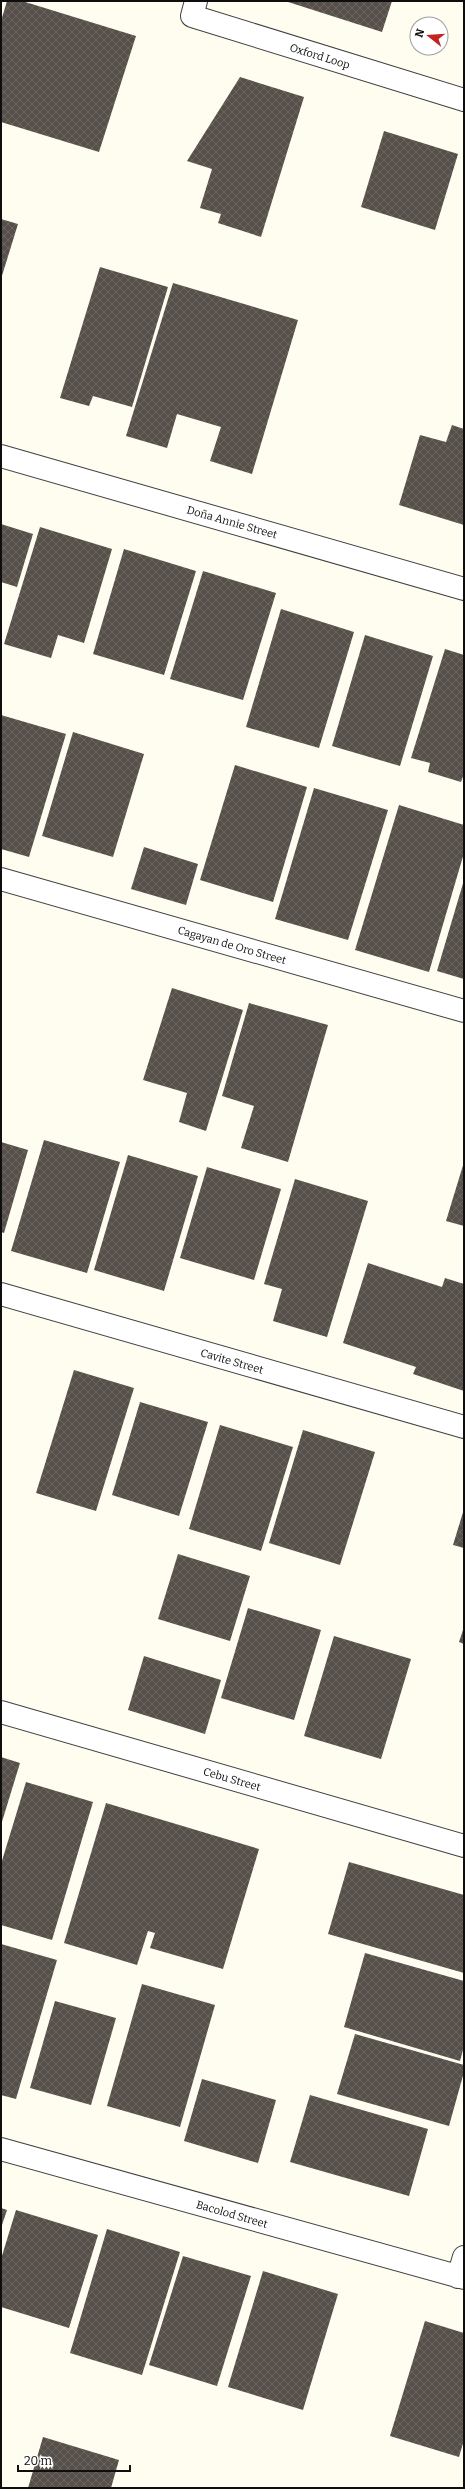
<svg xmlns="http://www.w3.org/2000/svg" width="465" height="2489" font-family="Bitter,serif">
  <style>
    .building { fill: url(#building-cross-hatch) }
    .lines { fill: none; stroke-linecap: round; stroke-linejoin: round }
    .street-casing { stroke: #414141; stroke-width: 24 }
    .street { stroke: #fff; stroke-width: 22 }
    .labels { text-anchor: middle; stroke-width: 4; stroke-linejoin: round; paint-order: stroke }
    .street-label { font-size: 11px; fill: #0e0e0e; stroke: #fff }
  </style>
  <defs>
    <pattern id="building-cross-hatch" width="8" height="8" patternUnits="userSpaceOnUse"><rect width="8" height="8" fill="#57504a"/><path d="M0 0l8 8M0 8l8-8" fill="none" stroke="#6a6560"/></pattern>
  </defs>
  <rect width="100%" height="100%" fill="#fffdf0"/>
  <path class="building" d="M7,1H22L136,36L99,152L1,122V21Z
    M285,1H392L382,32Z
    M240,77L304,97L261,237L218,223L221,214L200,208L212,169L187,161Z
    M384,131L458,154L435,230L361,207Z
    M1,219L18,224L1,279Z
    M100,267L168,287L132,407L93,396L89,406L60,398Z
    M173,283L298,320L252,474L210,461L221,427L177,414L167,448L126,436Z
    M452,425L464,429V525L399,505L420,435L446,442Z
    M1,524L33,534L17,587L1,582Z
    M40,527L112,549L84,643L58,635L51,658L4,644Z
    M124,549L196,571L164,675L93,654Z
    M203,571L276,593L243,700L170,679Z
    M281,609L354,632L319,748L246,727Z
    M365,635L433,656L400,766L332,746Z
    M445,649L464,655V774L461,782L428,772L430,763L411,758Z
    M1,715L66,734L29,857L1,849Z
    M73,732L144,754L113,857L42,836Z
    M235,765L307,787L273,902L200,880Z
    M314,788L388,810L348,940L275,919Z
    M399,805L464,825V853L429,972L355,950Z
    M144,847L198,864L186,905L131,889Z
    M464,880V979L437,971Z
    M172,988L243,1010L206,1131L179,1122L187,1093L143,1080Z
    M249,1003L328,1025L288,1162L241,1148L254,1106L222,1096Z
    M44,1140L120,1162L87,1273L11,1251Z
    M1,1142L28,1150L4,1233L1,1232Z
    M128,1155L198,1176L164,1291L94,1270Z
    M464,1162V1226L446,1221Z
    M207,1167L281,1189L254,1280L180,1258Z
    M295,1179L368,1201L327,1337L273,1321L282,1289L264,1284Z
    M368,1263L442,1287L445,1278L464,1284V1391L413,1374L416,1367L343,1343Z
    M74,1370L134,1388L96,1511L36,1493Z
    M140,1402L208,1422L179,1516L112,1495Z
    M220,1425L293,1447L261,1551L189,1529Z
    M303,1430L375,1452L340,1565L269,1543Z
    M464,1509V1548L453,1545Z
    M178,1554L250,1576L230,1641L158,1619Z
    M248,1608L321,1630L294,1720L221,1698Z
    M464,1627V1644L459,1642Z
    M334,1636L411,1659L381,1759L304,1736Z
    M144,1656L221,1680L205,1734L128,1710Z
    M1,1757L20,1763L1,1825Z
    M26,1782L93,1802L52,1940L1,1925V1864Z
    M106,1803L259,1849L223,1969L150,1948L155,1933L148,1931L137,1965L64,1943Z
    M349,1862L464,1895V1973L328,1934Z
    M1,1944L57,1960L16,2099L1,2095Z
    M365,1953L464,1981V2046L460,2061L344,2027Z
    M142,1984L215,2005L180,2127L107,2106Z
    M55,2001L116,2018L91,2105L30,2088Z
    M355,2034L464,2065V2072L449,2126L337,2094Z
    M202,2079L276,2100L258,2163L184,2141Z
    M310,2095L428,2129L409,2196L290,2162Z
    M1,2208L7,2210L1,2228Z
    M16,2210L98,2235L69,2328L1,2307V2259Z
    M107,2229L180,2252L142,2375L70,2353Z
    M183,2256L251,2276L217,2386L149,2365Z
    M263,2271L338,2294L303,2410L228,2387Z
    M425,2321L464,2333V2440L459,2457L390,2436Z
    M43,2437L119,2460L111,2488H28Z"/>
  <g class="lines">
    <defs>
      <path id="street" d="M196,1L192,16L464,100
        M1,456L464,589
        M1,879L464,1011
        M1,1294L464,1427
        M1,1712L464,1846
        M1,2149L464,2278
        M458,2277L464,2257"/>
    </defs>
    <use href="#street" class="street-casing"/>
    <use href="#street" class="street"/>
  </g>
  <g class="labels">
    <g class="street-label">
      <text transform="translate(320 56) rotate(17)" y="4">Oxford Loop</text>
      <text transform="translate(232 522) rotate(16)" y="4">Doña Annie Street</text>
      <text transform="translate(232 945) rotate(16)" y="4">Cagayan de Oro Street</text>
      <text transform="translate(232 1361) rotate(16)" y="4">Cavite Street</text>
      <text transform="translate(232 1779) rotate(16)" y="4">Cebu Street</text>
      <text transform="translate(232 2214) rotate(16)" y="4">Bacolod Street</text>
    </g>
  </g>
  <rect width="465" height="2489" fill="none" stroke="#0e0e0e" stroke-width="4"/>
  <g transform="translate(429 36) rotate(287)"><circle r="19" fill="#ffffff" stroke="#9f9f9f"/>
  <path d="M0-3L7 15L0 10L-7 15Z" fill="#c32422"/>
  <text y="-6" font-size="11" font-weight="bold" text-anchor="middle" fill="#0e0e0e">N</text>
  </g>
  <path d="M18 2465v6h112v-6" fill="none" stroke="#0e0e0e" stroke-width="2"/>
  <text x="24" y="2465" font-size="12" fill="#0e0e0e" stroke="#ffffff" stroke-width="3" paint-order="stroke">20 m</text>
</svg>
